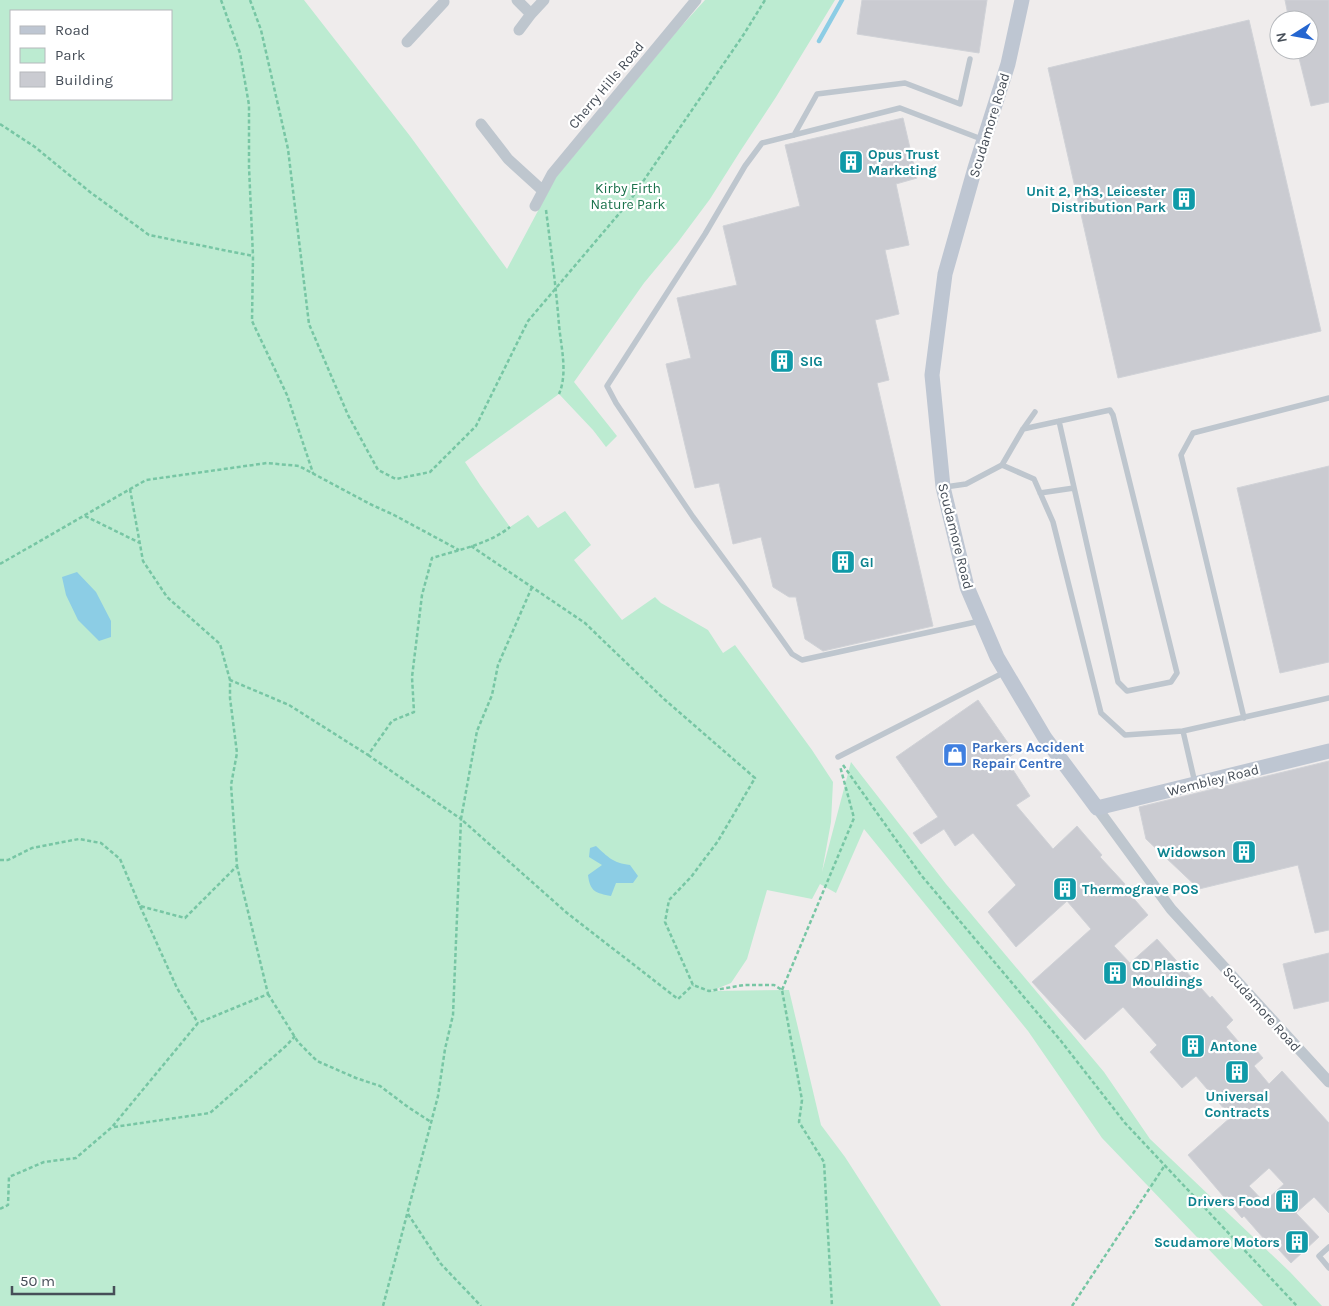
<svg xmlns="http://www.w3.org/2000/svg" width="1329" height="1306" font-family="Karla,sans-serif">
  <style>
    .green { fill: #bcebd1; fill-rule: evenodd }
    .water { fill: #8ccde5 }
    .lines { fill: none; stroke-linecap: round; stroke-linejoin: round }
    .stream { stroke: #8ccde5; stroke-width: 4.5 }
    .building { fill: #cacbd1; stroke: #d0d2d7; fill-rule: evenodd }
    .path { stroke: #77c6a4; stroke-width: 2.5; stroke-dasharray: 4 2.5; stroke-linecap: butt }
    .lane { stroke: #bec6ce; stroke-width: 5.5 }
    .street { stroke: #bec6ce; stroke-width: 11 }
    .secondary { stroke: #bec6d2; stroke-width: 15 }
    .labels { text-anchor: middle; stroke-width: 4.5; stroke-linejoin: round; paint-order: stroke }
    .street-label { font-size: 14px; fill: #464e58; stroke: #fff }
    .culture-label { font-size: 14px; font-weight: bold; fill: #0d838f; stroke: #fff; text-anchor: start }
    .park-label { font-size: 14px; fill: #1c734d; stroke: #fff }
    .shop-label { font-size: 14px; font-weight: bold; fill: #366cbe; stroke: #fff; text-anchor: start }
  </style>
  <rect width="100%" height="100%" fill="#efecec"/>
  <path class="green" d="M0,0H304L410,136L507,269L556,177L677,31L705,0H835L776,97L741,150L710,199L678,242L644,283L574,382L617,436L606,447L593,430L559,394L465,462L480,485L510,527L528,515L538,528L565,511L591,545L574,560L622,620L655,597L661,603L708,630L723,653L735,645L812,750L833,782L831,822L822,872L851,762L946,884L1104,1072L1150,1139L1290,1272L1322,1306H1263L1102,1138L1028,1031L864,829L836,893L820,884L812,899L767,890L747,959L731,983L711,991L789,990L821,1125L845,1157L941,1306H0ZM11,11H171V99H11Z"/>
  <path class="water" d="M77,572L96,592L111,621V637L99,641L78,620L66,595L62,577Z
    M596,846C608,857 613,863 630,865L638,876L633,883H616L611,896C596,893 590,892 588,875L602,865L589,857L590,848Z"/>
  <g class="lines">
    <path class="stream" d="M819,41L842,0"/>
  </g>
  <path class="building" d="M862,0H987L979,53L857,34Z
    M1285,0H1329V102L1311,106L1297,50H1309V20H1289Z
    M1249,20L1321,331L1118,378L1048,68Z
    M903,118L917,178L896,184L909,245L885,250L899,314L875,320L889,380L877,383L933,626L823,651L805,639L796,597H789L773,587L761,537L733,544L719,483L695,488L666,364L691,358L677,298L737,285L723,226L800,206L785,145Z
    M1329,466V662L1280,673L1237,488Z
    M978,700L1015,753L1006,759L1030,796L1016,805L1053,849L1077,826L1102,855L1100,857L1125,884L1123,886L1148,915L1114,946L1130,963L1157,939L1210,998L1212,996L1233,1020L1226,1027L1244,1048L1250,1043L1263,1058L1254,1066L1269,1084L1282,1071L1329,1123V1213L1314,1197L1296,1213L1319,1237L1291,1263L1268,1238L1265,1240L1244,1216L1242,1218L1188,1155L1231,1117L1196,1076L1182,1088L1150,1052L1157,1045L1123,1007L1085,1040L1032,982L1091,929L1067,901L1016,947L988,912L1016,885L973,833L955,846L944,829L921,844L913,833L938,817L896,757ZM1269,1168L1284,1184L1264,1202L1249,1186Z
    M1329,761V930L1315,933L1298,865L1199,889L1146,839L1139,807Z
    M1329,953V1001L1294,1009L1283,964Z"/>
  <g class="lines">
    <path class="path" d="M221,0L240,53L249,105V167L253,256
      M250,0L261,30L288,149L309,324L348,415L378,470L396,479L430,472L476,426L528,321L629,202L744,34L765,0
      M0,124L35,147L90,192L149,235L253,256L252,321L287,395L313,473
      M546,210C551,249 556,287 559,325C561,347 568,373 559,394
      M130,489L143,561L167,597L220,644L230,680
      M85,516L140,543
      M471,546L585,623L664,699L755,778L718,841L691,877L669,900L665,922L693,985L709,991L744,985H774L782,990L802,1100L799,1122L824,1162L832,1306
      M0,564L146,480L267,463L299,466L370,504L394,515L459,550
      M532,587L498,665L492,695L477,731L461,819L567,913L678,999L693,985
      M368,755L461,819L453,1015L445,1049L438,1096L383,1306
      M843,765L921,875L1061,1041L1125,1123L1297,1306
      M0,860H8L32,848L79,839L101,843L120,859L140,906L185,918L237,866L231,785L237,753L230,698V680L289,705L368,755L392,721L414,712L412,677L422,595L432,558C458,550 489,544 510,527
      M140,906L177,988L198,1023
      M782,990L854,818L840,766
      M268,994L298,1042L317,1061L356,1078L380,1086L408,1107L431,1122
      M114,1127L210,1113L287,1045L295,1036
      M0,1209L8,1205L9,1177L44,1162L76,1158L112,1127L198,1023L268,994L237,866
      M408,1214L441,1264L481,1306
      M1072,1306L1165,1165"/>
    <path class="lane" d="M794,135L817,94L905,83L960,104L970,59
      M1023,429L1110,410L1113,415L1177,673L1171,682L1127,691L1118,682L1059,421
      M1002,465L1034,479L1053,522L1101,713L1125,735L1183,731L1329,698
      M945,487L966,484L1002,465L1023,429L1035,412
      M1040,493L1074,488
      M980,621L802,660L792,654L743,585L693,517L616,403L607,386L705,234L745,166L762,143L900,108L984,140
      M1244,718L1181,455L1193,433L1329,398
      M1183,731L1195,783
      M838,757L1005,672
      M1329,1247L1319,1256L1329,1268"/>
    <path class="street" d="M517,0L531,14L544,0
      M519,30L531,14
      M407,42L444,2
      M481,124L508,159L542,190
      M535,206L552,174L696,0
      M1097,808L1171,909L1329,1082"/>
    <path class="secondary" d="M1022,0L1008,64L975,168L945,274L932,375L943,487L967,587L997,657L1045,738L1097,808L1329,751"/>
  </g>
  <defs>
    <symbol id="building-square" viewBox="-11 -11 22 22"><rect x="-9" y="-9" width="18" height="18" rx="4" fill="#0f9aa8" stroke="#fff"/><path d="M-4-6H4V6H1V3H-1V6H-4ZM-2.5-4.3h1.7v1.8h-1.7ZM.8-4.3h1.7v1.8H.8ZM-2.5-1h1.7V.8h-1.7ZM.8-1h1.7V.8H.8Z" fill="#fff"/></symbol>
    <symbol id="shop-square" viewBox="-11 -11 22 22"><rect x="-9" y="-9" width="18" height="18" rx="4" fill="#3f7fe0" stroke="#fff"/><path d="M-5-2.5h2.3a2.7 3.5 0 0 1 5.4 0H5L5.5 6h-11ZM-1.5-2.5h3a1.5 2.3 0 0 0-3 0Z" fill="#fff"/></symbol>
  </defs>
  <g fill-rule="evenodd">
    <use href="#building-square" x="837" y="148" width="28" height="28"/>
    <use href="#building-square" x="1170" y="185" width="28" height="28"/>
    <use href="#building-square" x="768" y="347" width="28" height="28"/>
    <use href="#building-square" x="829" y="548" width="28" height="28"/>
    <use href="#shop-square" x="941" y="741" width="28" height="28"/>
    <use href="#building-square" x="1230" y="838" width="28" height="28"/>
    <use href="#building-square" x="1051" y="875" width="28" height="28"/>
    <use href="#building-square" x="1101" y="959" width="28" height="28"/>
    <use href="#building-square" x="1179" y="1032" width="28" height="28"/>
    <use href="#building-square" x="1223" y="1058" width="28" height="28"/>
    <use href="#building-square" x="1273" y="1187" width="28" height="28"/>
    <use href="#building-square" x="1283" y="1228" width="28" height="28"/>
  </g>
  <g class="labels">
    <g class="street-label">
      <text transform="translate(606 85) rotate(-50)" y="5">Cherry Hills Road</text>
      <text transform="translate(989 125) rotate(-73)" y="5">Scudamore Road</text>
      <text transform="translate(956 536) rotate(76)" y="5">Scudamore Road</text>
      <text transform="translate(1213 780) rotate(-14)" y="5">Wembley Road</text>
      <text transform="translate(1262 1009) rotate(48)" y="5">Scudamore Road</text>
    </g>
    <g class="culture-label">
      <text x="868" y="159">Opus Trust<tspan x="868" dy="16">Marketing</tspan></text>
      <text x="1166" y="196" text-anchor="end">Unit 2, Ph3, Leicester<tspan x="1166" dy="16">Distribution Park</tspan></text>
      <text x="800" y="366">SIG</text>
      <text x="860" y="567">GI</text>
      <text x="1226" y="857" text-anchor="end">Widowson</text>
      <text x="1082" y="894">Thermograve POS</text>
      <text x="1132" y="970">CD Plastic<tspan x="1132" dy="16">Mouldings</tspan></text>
      <text x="1210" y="1051">Antone</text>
      <text x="1237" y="1101" text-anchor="middle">Universal<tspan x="1237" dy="16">Contracts</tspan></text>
      <text x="1270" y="1206" text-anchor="end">Drivers Food</text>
      <text x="1280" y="1247" text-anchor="end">Scudamore Motors</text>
    </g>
    <g class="park-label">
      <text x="628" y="193">Kirby Firth<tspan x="628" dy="16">Nature Park</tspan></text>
    </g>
    <g class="shop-label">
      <text x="972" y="752">Parkers Accident<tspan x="972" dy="16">Repair Centre</tspan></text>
    </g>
  </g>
  <rect x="10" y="10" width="162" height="90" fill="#ffffff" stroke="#b5b8bc"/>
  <rect x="20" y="26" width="25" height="8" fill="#bec6d2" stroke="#b5b8bc"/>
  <text x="55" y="35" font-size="15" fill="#464e58">Road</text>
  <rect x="20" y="48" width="25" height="15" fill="#bcebd1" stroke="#b5b8bc"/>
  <text x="55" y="60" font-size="15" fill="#464e58">Park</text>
  <rect x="20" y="72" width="25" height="15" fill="#cacbd1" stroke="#b5b8bc"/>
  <text x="55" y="85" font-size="15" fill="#464e58">Building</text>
  <g transform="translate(1294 35) rotate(259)"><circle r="24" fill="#ffffff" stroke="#b5b8bc"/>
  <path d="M0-4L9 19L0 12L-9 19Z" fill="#2566d0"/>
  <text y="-8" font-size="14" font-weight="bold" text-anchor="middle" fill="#464e58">N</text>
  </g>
  <path d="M12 1286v8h102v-8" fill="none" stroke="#464e58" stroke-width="2.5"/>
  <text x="20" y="1286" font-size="15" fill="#464e58" stroke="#ffffff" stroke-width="4" paint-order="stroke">50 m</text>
</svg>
